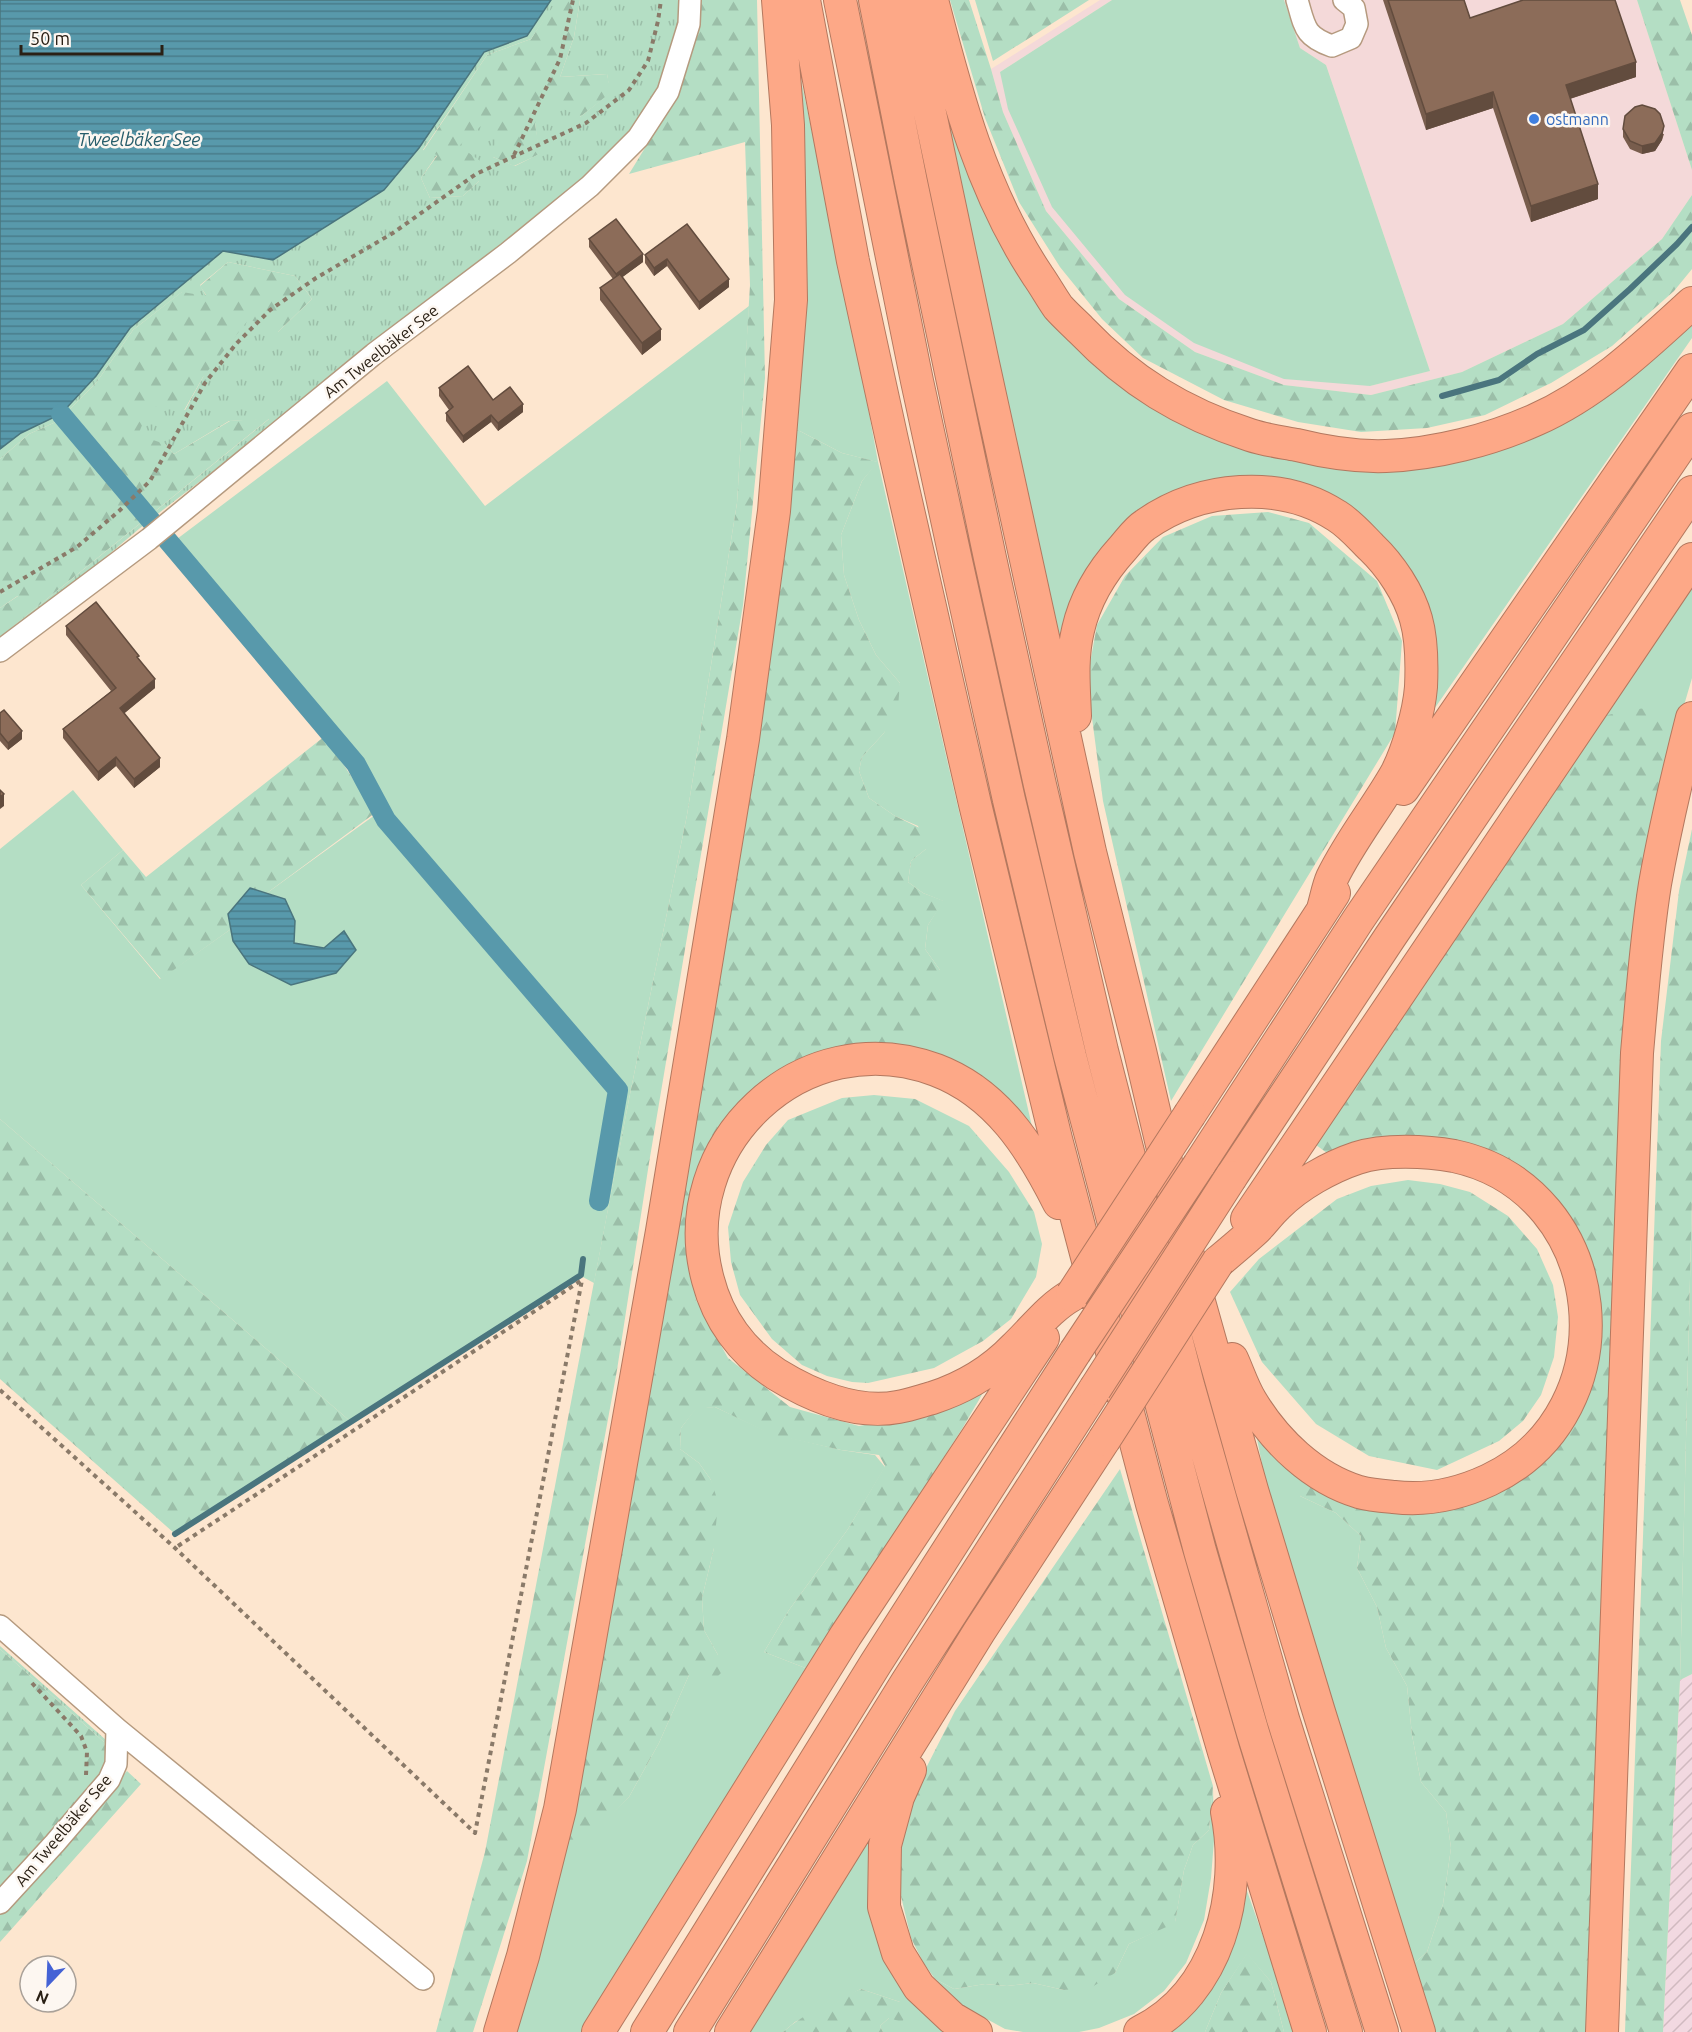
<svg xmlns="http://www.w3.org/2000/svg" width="1692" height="2032" font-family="Ubuntu,sans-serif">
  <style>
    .commercial { fill: #f4d9d9 }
    .industrial { fill: url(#industrial-furrows) }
    .grass { fill: #b4dec4 }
    .forest { fill: url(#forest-firs) }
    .park { fill: url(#park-tufts) }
    .water { fill: url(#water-rules); stroke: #4a757e; stroke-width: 1.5 }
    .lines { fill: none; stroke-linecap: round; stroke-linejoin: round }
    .stream { stroke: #4a757e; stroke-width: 6 }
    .canal { stroke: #5899ab; stroke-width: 20 }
    .minor-casing { stroke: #b59a7f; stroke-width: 24 }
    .highway-casing { stroke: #b3785f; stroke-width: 34 }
    .path { stroke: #8a7a69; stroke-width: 4; stroke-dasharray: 4.5 4.5; stroke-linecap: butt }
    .minor { stroke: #fff; stroke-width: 21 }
    .highway { stroke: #fda887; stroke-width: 32 }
    .highway-bridge-casing { stroke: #b3785f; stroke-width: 34; stroke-linecap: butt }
    .highway-bridge { stroke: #fda887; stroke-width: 32 }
    .wall { fill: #785d4d }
    .shaded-wall { fill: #624c3e }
    .building { fill: #8c6c59; stroke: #624c3e; stroke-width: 1.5 }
    .shop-dot { fill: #3f7fe0; stroke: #fdf7f1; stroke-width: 2 }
    .labels { text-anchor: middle; stroke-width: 5; stroke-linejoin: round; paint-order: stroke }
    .shop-label { font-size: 16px; fill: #366cbe; stroke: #fdf7f1; text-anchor: start }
    .street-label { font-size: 16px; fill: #2a2015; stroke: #fdf7f1 }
    .water-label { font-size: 18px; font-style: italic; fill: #275d6b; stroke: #fdf7f1 }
  </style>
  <defs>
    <pattern id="industrial-furrows" width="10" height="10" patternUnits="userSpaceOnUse" patternTransform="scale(1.5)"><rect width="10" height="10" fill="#f2d9e1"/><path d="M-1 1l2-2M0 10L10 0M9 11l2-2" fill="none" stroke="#d0bac0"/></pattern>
    <pattern id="forest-firs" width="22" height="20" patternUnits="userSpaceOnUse" patternTransform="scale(1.5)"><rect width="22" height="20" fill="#b4dec4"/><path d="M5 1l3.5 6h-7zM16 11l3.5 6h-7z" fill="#9bbea8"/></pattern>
    <pattern id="park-tufts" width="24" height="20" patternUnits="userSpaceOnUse" patternTransform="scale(1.5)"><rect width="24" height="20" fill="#b4dec4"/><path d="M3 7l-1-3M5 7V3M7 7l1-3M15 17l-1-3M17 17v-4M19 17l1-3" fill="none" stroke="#9bbea8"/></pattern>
    <pattern id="water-rules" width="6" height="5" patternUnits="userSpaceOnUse" patternTransform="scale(1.5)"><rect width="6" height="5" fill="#5899ab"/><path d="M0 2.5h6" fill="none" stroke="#497c8a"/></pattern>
  </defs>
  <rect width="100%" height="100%" fill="#fde6cf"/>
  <path class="commercial" d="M1100,0H1112L1000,72L1370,386L1430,371L1326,65L1300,48L1284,0H1637L1692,170V195L1662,239L1563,324L1462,372L1371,395L1284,385L1195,352L1119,299L1046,211L1003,112L991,69Z"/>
  <path class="industrial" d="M1692,1674V2032H1663L1680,1680Z"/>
  <path class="grass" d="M1112,0H1284L1300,48L1326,65L1430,371L1370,386L1284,379L1194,343L1125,295L1052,207L1008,109L1000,72Z
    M788,17L858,353L878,462L1034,1135L889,1052L940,970L925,949L928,925L943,901L923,893L908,882L911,861L926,849L918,826L895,816L869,798L859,771L862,757L884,733L900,683L876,655L859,620L844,575L841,535L862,481L877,462L842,453L794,428Z
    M942,86L1022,270L1200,428L1440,460L1692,313V338L1430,715L1432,653L1343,510L1171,497L1060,655L993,360Z
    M749,306L737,503L687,815L629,1099L594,1283L581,1276L350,1421L0,1119V849L73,790L123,850L81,885L160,979L231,929L233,941L324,949L294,943L295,921L285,899L267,893L386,807L363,761L173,542L387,381L485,506Z
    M1692,583V678L1673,743L1600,717Z
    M1692,1198V1674L1680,1680Z
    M715,1407L770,1433L841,1450L875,1455L885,1467L848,1529L789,1610L764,1652L808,1669L582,2032H509L564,1840L609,1816L629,1797L659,1743L689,1675L718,1655L704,1630L702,1598L714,1548L711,1480L699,1463L680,1449L681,1428L696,1408Z
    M1255,1429L1311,1483L1300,1496L1336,1513L1361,1536L1357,1568L1377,1607L1386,1648L1407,1686L1412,1735L1421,1782L1446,1812L1451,1848L1443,1904L1427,1952L1411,1966L1285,1545L1265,1479Z
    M1213,1786L1214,1840L1211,1878L1204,1920L1186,1963L1164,1991L1134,2014L1099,2028L1079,2032H1023L1005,2029L963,2006L935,1979L954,1989L985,1984L1007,1986L1033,1983L1064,1990L1115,1973L1129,1944L1175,1922L1184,1870L1193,1845L1209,1830Z
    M875,1823L872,1867L954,2032H883L880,2026L889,2018L900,2002L861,1989L795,2022L783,2032H745Z
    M1241,1874L1297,2032H1284L1271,1982L1247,1954L1221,1993L1205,2032H1161Z"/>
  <path class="forest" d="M556,0H580L574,37L560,77L607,74L611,93L580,117L535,123L540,154L514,166L493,157L479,160V181L463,196L430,198L421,178L437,156L423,151L487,55L531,39Z
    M701,0H757L765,378L743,605L649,1163L617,1370L527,1861L473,2032H436L485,1852L629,1099L687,815L737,503L750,285L745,142L629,174L678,94L698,23Z
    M950,0H969L991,69L1003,112L1046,211L1119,299L1195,352L1284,385L1371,395L1462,372L1563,324L1662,239L1692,195V269L1674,291L1612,346L1551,383L1485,415L1427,428L1361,432L1298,422L1224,400L1143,358L1102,319L1060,267L1019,202L985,118Z
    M975,0H1089L993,61Z
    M1637,0H1680L1692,35V170Z
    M228,262L295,276L312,299L278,332L203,377L165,444L174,454L230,421L270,418L0,637V608L18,596L0,593V459L29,434L58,421L96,383L133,330L183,291L206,295L200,286Z
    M794,428L842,453L878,462L862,481L841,535L844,575L859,620L876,655L900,683L898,707L884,733L862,757L859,771L869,798L895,816L932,834L926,849L911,861L908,882L923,893L944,901L928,925L925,949L940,970L938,1002L889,1052L772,1079L688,1230L696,1300L728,1358L790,1407L859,1426L918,1415L984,1391L962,1429L808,1669L764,1652L789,1610L848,1529L885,1466L879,1455L841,1450L770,1434L715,1407L696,1409L681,1428L680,1449L699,1463L711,1480L718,1502L714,1548L702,1598L704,1630L718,1655L721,1673L711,1683L689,1675L659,1743L629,1797L587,1839L564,1840Z
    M1268,512L1309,523L1377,581L1402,641L1395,733L1171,1101L1103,801L1087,680L1097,625L1125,576L1163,537L1212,516Z
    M1647,708L1660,718L1672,745L1590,2032H1434L1411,1966L1427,1952L1443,1904L1451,1848L1446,1812L1421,1782L1412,1735L1407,1686L1386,1648L1377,1607L1357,1568L1361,1536L1336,1513L1300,1496L1302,1486L1311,1483L1510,1484L1599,1313L1513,1165L1331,1156L1312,1142L1600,717L1628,710Z
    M325,736L375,813L267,893L250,888L228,913L231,929L161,979L81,885L123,850L146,877Z
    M1692,829V1198L1680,1680L1663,2032H1625L1661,1041L1679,891Z
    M874,1095L915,1099L969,1126L1009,1172L1034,1212L1042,1244L1036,1277L1011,1319L983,1341L934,1368L868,1383L852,1382L827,1376L802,1365L772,1339L740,1295L731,1262L728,1227L743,1182L766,1145L788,1120L842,1098Z
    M0,1119L350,1421L174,1533L0,1379Z
    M1408,1180L1440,1184L1470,1192L1508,1216L1537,1249L1553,1285L1558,1317L1554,1357L1541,1395L1523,1421L1499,1441L1437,1470L1369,1456L1316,1424L1262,1362L1230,1292L1259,1259L1337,1199L1371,1186Z
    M1120,1469L1213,1786L1209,1830L1193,1845L1184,1870L1175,1923L1129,1944L1115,1973L1092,1987L1064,1990L1033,1983L1007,1986L985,1984L954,1989L935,1979L923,1962L911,1938L899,1888L903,1834L910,1808L923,1774L955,1711Z
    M0,1649L104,1742L109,1764L0,1893Z
    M127,1771L141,1784L0,1942V1911Z
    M1247,1953L1271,1982L1284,2032H1205L1221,1993Z
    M861,1989L900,2002L908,2014L902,2022L889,2018L880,2026L883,2032H783C806,2012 833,2000 861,1989Z"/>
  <path class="park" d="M551,0H556V2L531,39L487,55L423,150L437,155L421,178L430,198L463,196L479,181V160L459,146L482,125L497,130L493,157L515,166L539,154L535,123L547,101L580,117L610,93L607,74L560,77L574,37L580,0H683V23L659,87L629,133L584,179L369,351L146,523L74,584L0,641V637L269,419L229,421L174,454L165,444L138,435L150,406L185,410L203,377L249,319L278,332L312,299L295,276L228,262L200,285L206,296L182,292L133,330L96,383L58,421L29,434L0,459V449L21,433L61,413L96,376L130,328L223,251L273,259L384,190L419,148L484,52L527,36Z
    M0,593L19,595L0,608Z
    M0,1646L106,1740L112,1765L109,1764L104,1742L0,1649Z"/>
  <path class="water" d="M0,0H551L527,36L484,52L419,148L384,190L273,260L223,251L130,328L96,376L61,414L21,433L0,449Z
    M250,888L285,899L295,921L294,943L324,948L344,931L356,950L336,973L291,985L249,964L233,941L228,914Z"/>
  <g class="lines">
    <path class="stream" d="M1442,396L1499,380L1537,354L1584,330L1630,289L1677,244L1692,227
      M175,1534L581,1275L583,1259"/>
    <path class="canal" d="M61,414L356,764L386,820L618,1090L599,1201"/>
    <defs>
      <path id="minor" d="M1297,0C1305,27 1304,36 1332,46L1351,38L1357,24L1354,8L1344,0
        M0,651L149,539L374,354L508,253L590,186L638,138L668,92L689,24L690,0
        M0,1626L117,1729L116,1764L109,1780L55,1843L0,1903
        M117,1729L423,1979"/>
      <path id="highway" d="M804,0L853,261L892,440L975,804L1056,1139L1152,1504L1224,1752L1310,2032
        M840,0L917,381L956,561L1009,800L1070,1056L1200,1551L1253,1733L1346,2032
        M875,0L911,182L990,558L1040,785L1102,1051L1188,1385L1283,1719L1382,2032
        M906,0L983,363L1090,852L1140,1051L1198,1298L1252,1490L1319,1712L1419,2032
        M932,0C957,97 982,192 1038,276C1045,286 1051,297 1058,307C1065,315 1073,322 1081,330C1130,381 1182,413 1250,435C1265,440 1281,442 1297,445C1325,452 1357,457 1386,456C1436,454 1490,440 1535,420C1596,393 1644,347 1692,303
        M1075,716C1074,687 1071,659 1078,630C1085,599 1102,571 1123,548C1130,540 1137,530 1145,525C1200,486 1280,479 1337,516C1350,524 1361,537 1371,547C1390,565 1409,593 1416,619C1422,640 1422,665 1421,687C1419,712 1408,751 1396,774C1376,809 1350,841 1332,878C1328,887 1326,899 1323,909
        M1403,789L1692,370
        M1190,1114L1334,893
        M1199,1165L1358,920L1692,429
        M1231,1177L1390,937L1692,492
        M1059,1203C1031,1147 997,1093 936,1070C803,1020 671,1145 708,1280C718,1319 742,1352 776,1374C810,1395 856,1415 898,1407C909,1405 921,1401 932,1398C963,1388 993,1370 1015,1347C1034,1329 1049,1308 1072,1295
        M1247,1219L1692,559
        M1218,1262C1230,1252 1242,1242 1253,1232C1262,1224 1269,1213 1278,1205C1298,1185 1330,1167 1357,1158C1384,1149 1427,1151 1454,1156C1612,1190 1633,1412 1489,1480C1459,1494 1427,1501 1394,1497C1383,1496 1370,1495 1359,1492C1313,1478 1275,1441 1251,1401C1243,1388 1238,1372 1232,1359
        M910,1770L898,1797L885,1845L884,1907L898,1953L919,1987L952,2018L976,2032
        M500,2032L523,1956L560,1809L662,1231L743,739L774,511L791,300L788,125L778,0
        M598,2032L846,1635L1043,1338
        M647,2032L876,1663L1075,1352
        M690,2032L907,1682L1095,1389
        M731,2032L979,1632L1104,1440
        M1140,2032C1219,1993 1243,1893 1227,1812
        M1602,2032L1637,1053C1642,997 1646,940 1655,884C1665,828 1678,773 1692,718"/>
    </defs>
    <use href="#minor" class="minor-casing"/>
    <use href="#highway" class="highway-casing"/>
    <path class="path" d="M514,155L560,59L573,0
      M0,592L77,547L119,511L150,481L205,383L236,344L270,310L316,278L393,233L476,174L586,123L629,90L648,61L658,21L661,0
      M0,1390L175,1548L475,1833L582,1280L175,1548
      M32,1683L81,1736L87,1752L86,1775"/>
    <use href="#minor" class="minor"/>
    <use href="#highway" class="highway"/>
    <defs>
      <path id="highway-bridge" d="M1072,1295L1190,1114
        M1075,1352L1199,1165
        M1095,1389L1231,1177
        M1104,1440L1218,1262"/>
    </defs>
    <use href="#highway-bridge" class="highway-bridge-casing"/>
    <use href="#highway-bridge" class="highway-bridge"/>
  </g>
  <path class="wall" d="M1383,0H1464L1470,18L1636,77L1570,99L1598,199L1531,222L1493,108L1426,130Z
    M1623,129L1664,134L1662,140L1655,151L1642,154L1630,149L1623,137Z
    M687,224L729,287L699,310L667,266L654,276L645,263V255Z
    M589,239L643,262L622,277L661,340L642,355L600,300V288L613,279L589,247Z
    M439,388L493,400L523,412L498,431L491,422L463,443L446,421V413L449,410L439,396Z
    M66,626L139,659L155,688L124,713L160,767L134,788L116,766L98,781L63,738V729L111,691L66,635Z
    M0,713L22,739L8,750L0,741Z"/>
  <path class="shaded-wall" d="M1636,62V77L1566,100V85Z
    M1493,92V108L1426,130V114Z
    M1664,126L1662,140L1655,151L1642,154V146Z
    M1598,184V199L1531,222V206Z
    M643,254V262L616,282V274Z
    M667,259V266L654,276V268Z
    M729,279V287L699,310V302Z
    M661,329V340L642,355V343Z
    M523,404V412L498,431V423Z
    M491,415V422L463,443V436Z
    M155,679V688L120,717V708Z
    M22,731V739L8,750V743Z
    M116,757V766L98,781V772Z
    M160,758V767L134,788V779Z
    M4,794V806L0,809V797Z"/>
  <path class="building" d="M1388,0H1464L1470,18L1523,0H1615L1636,62L1566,85L1598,184L1531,206L1493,92L1426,114Z
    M1642,105L1655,109L1660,114L1664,126L1662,133L1655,143L1642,146L1630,141L1623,129L1625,116L1635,107Z
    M616,219L643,254L616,274L589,239Z
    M687,224L729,279L699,302L667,259L654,268L645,255Z
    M620,274L661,329L642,343L600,288Z
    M468,366L493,400L510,387L523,404L498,423L491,415L463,436L446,413L453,407L439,388Z
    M96,602L139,656L137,657L155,679L120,708L160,758L134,779L116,757L98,772L63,729L116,688L66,626Z
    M4,710L22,731L8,743L0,733V713Z
    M0,790L4,794L0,797Z"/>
  <circle class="shop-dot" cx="1534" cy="119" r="6"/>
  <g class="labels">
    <g class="shop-label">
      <text x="1546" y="125">ostmann</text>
    </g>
    <g class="street-label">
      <text transform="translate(381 351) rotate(-38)" y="6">Am Tweelbäker See</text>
      <text transform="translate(63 1830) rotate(-50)" y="6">Am Tweelbäker See</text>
    </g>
    <g class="water-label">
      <text x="139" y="146">Tweelbäker See</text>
    </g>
  </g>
  <g transform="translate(48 1984) rotate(203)"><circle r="28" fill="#fdf7f1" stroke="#a9a199" stroke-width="1.5"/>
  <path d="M0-4.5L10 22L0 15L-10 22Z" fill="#4462d5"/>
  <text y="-9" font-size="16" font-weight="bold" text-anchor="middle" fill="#2a2015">N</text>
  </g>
  <path d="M21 45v9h141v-9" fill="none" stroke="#2a2015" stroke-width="3"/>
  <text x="30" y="45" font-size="18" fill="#2a2015" stroke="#fdf7f1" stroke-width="4.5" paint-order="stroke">50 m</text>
</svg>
